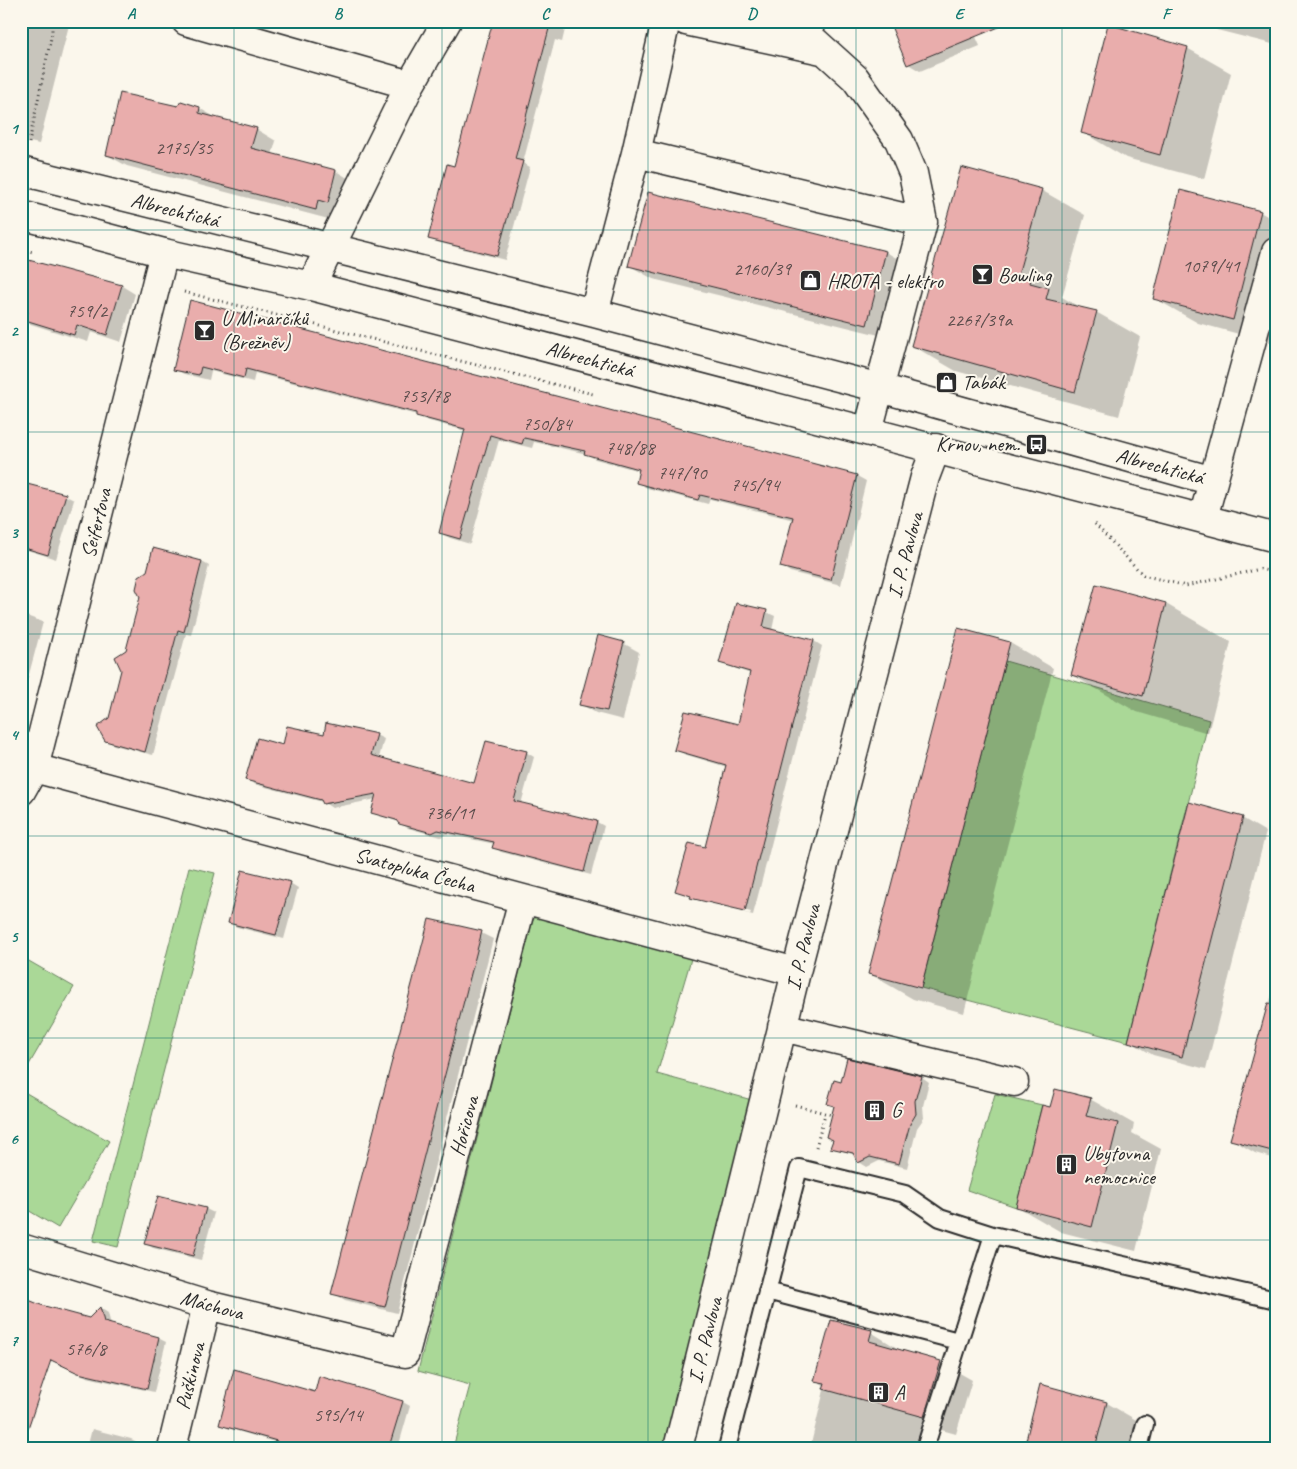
<svg xmlns="http://www.w3.org/2000/svg" width="1297" height="1469" font-family="Caveat,sans-serif">
  <style>
    .green { fill: #aad897; stroke: #6a8261 }
    .shadow { fill: #0003 }
    .building { fill: #e9adac; stroke: #2b2b2b }
    .lines { fill: none; stroke-linecap: round; stroke-linejoin: round }
    .lane-casing { stroke: #2b2b2b; stroke-width: 20 }
    .street-casing { stroke: #2b2b2b; stroke-width: 31 }
    .secondary-casing { stroke: #2b2b2b; stroke-width: 31 }
    .path { stroke: #2b2b2b; stroke-width: 3; stroke-dasharray: 1 4; stroke-linecap: butt }
    .lane { stroke: #fbf7ec; stroke-width: 16 }
    .street { stroke: #fbf7ec; stroke-width: 28 }
    .secondary { stroke: #fbf7ec; stroke-width: 28 }
    .grid { fill: none; stroke: #0f766e; stroke-width: 1; stroke-opacity: 0.55 }
    .labels { text-anchor: middle; stroke-width: 4; stroke-linejoin: round; paint-order: stroke }
    .number-label { font-size: 19px; fill: #5a4c4b }
    .street-label { font-size: 21px; fill: #2b2b2b; stroke: #fbf7ec }
    .poi-label { font-size: 21px; fill: #2b2b2b; stroke: #fbf7ec; text-anchor: start }
    .neatline { fill: none; stroke: #0f766e; stroke-width: 2 }
    .grid-label { font-size: 16px; text-anchor: middle; font-weight: bold; fill: #0f766e }
  </style>
  <rect width="100%" height="100%" fill="#fbf7ec"/>
  <filter id="ink" filterUnits="userSpaceOnUse"><feTurbulence type="fractalNoise" baseFrequency=".02" numOctaves="2"/><feDisplacementMap in="SourceGraphic" scale="10" xChannelSelector="R" yChannelSelector="G"/><feConvolveMatrix kernelMatrix="1 2 1 2 8 2 1 2 1" color-interpolation-filters="sRGB"/></filter>
  <g filter="url(#ink)">
    <path class="green" d="M1005,661L1209,720L1128,1042L921,988Z
      M189,867L215,873L118,1247L93,1241Z
      M537,914H546L691,959L657,1074L752,1100L663,1448H453L470,1385L418,1371L532,922Z
      M27,960L74,987L23,1075L21,1073V969Z
      M21,1090L109,1141L58,1228L21,1206Z
      M995,1094L1042,1105L1016,1207L967,1190Z"/>
    <path class="shadow" d="M21,21H70L39,144L21,140Z
      M494,21H567L562,42L555,40L523,163L530,167L505,260L437,242L430,238L455,167Z
      M969,21L980,46L920,71L908,64Z
      M1202,21H1276V45L1217,30Z
      M1187,48L1231,73L1204,179L1126,158L1082,132Z
      M178,108H199L220,120L256,129L276,141L272,155L336,171L356,183L336,221L127,166L107,155Z
      M1041,190L1085,215L1062,297L1081,308L1096,312L1140,337L1119,416L956,371L913,346Z
      M649,193L886,252L910,266L891,338L653,279L630,266Z
      M1260,212L1276,221V344L1198,323L1154,298Z
      M21,260L122,286L135,294L121,342L91,332L88,342L21,321Z
      M191,302L857,476L866,481L841,585L790,572L781,566L794,520L710,499L708,504L647,488L637,482L640,471L595,459L587,454L534,442L532,448L499,440L470,544L450,538L440,533L466,431L426,420L417,415L255,373L253,382L211,371L209,380L184,374L175,369Z
      M1276,434V460L1270,457Z
      M28,486L66,496L74,500L56,559L21,548V493L25,494Z
      M154,549L202,562L209,566L191,635L186,634L153,755L114,745L106,740Z
      M1166,604L1231,642L1208,733L1137,712L1072,675Z
      M766,612L775,616L772,630L814,641L822,646L753,915L700,902L750,914L751,912L692,897L677,890L706,848L727,767L684,754L675,749L738,725L751,674L720,663Z
      M21,614L43,622L21,704Z
      M623,643L639,652L623,720L596,713L580,704Z
      M1010,643L1053,668L964,1013L913,999L870,974Z
      M325,735H376L384,739L379,758L475,784L526,752L534,757L521,804L597,822L604,826L591,875L501,852L494,847L495,844L446,834L441,837L408,828L399,822L373,813L376,799L332,808L323,802L254,784L247,779L284,747Z
      M1242,818L1266,832L1206,1069L1153,1055L1129,1041Z
      M290,883L298,888L284,939L237,927L229,922Z
      M481,933L493,939L397,1313L345,1300L333,1293Z
      M1274,987L1276,988V1159L1255,1153L1231,1139Z
      M848,1060L922,1077L929,1082L923,1106L924,1118L917,1128L907,1168L879,1161L867,1167L859,1162L855,1155L832,1147L835,1107L829,1104L842,1083Z
      M1090,1099L1134,1124L1132,1133L1161,1149L1136,1251L1061,1232L1018,1207L1051,1109Z
      M158,1197L206,1209L214,1213L201,1260L153,1248L145,1243Z
      M100,1308L108,1313L111,1325L158,1338L166,1342L154,1392L87,1377L46,1358Z
      M871,1332L902,1351L940,1362L972,1380L956,1434L927,1426L921,1448H810L825,1386L816,1380Z
      M316,1394L403,1402L410,1406L398,1448H276L278,1443L228,1428L220,1424Z
      M1107,1403L1138,1421L1131,1448H1025Z
      M92,1429L131,1439L139,1443L138,1448H87Z"/>
    <path class="building" d="M493,21H551L515,159L523,161L497,256L428,239L447,164L454,166Z
      M889,21H1011V22L907,65Z
      M1108,24L1188,47L1160,155L1081,133Z
      M120,93L178,106L181,101L200,107L199,113L257,128L251,148L336,170L328,203L318,200L316,210L106,155Z
      M961,167L1042,189L1018,275L1031,278L1030,283L1049,288L1046,299L1097,311L1075,392L911,346Z
      M1180,190L1261,211L1233,320L1153,299Z
      M648,192L886,251L867,325L628,266Z
      M21,258L122,285L107,335L77,325L74,335L25,320L28,312L21,311Z
      M190,300L857,475L831,580L780,567L793,517L700,495L698,500L636,483L639,469L584,454L585,451L524,438L522,444L490,435L460,539L439,533L465,429L416,416V413L246,369L244,378L201,367L199,375L173,370Z
      M27,484L66,494L48,555L21,547V505Z
      M153,548L202,561L184,632L178,630L145,752L105,741L97,727L109,718L121,670L115,657L126,650L140,597L136,589L139,576L147,571Z
      M1096,584L1166,603L1143,696L1071,675Z
      M736,603L767,610L763,627L814,640L745,911L690,898L691,896L675,891L689,843L705,847L726,765L674,750L685,711L738,724L750,672L719,663Z
      M958,628L1010,642L921,988L868,974Z
      M598,635L624,642L607,711L579,705Z
      M326,723L377,734L371,755L474,783L486,741L527,751L514,801L597,821L584,872L492,848L494,842L438,830L432,833L399,824L396,820L371,813L376,794L323,804L321,800L245,780L257,738L283,745L287,726L324,734Z
      M1189,802L1243,817L1182,1057L1128,1042Z
      M242,870L291,882L276,935L228,923Z
      M429,919L482,931L385,1307L331,1294Z
      M1268,1003L1276,1004V1152L1230,1140Z
      M847,1058L922,1076L915,1101L916,1114L910,1124L899,1164L870,1157L858,1163L853,1153L830,1148L833,1140L826,1137L834,1106L827,1104L834,1080L841,1082Z
      M1055,1089L1091,1098L1086,1116L1118,1123L1092,1227L1016,1207L1042,1105L1050,1107Z
      M158,1196L206,1208L193,1256L144,1244Z
      M21,1297L41,1305L89,1318L100,1307L104,1322L159,1337L147,1389L78,1373L51,1360L26,1434L21,1433Z
      M831,1320L872,1330L869,1341L941,1361L924,1417L823,1389L825,1383L814,1381Z
      M234,1369L315,1392L319,1376L403,1401L389,1447L368,1443L367,1448H275L277,1441L219,1425Z
      M1040,1384L1107,1402L1095,1448H1024Z"/>
    <g class="lines">
      <defs>
        <path id="lane" d="M767,1291L958,1341
          M727,1448L799,1168L905,1194L940,1218L993,1235L1276,1300
          M925,1448L993,1235
          M1139,1448L1145,1424"/>
        <path id="street" d="M186,21L410,85
          M686,21L822,50
          M792,21L855,78L899,140L913,173L923,222L868,431
          M636,153L923,222
          M21,171L594,313L880,388L1213,481
          M311,286L410,85L447,21
          M594,313L636,153L666,21
          M1203,518L1276,252
          M21,763L34,768L796,972
          M21,791L34,768L164,253
          M782,1027L1014,1082
          M21,1248L207,1305L405,1353L523,899
          M172,1448L207,1305
          M678,1448L796,972L925,477L936,448"/>
        <path id="secondary" d="M21,215L164,253L311,286L1276,538"/>
      </defs>
      <use href="#lane" class="lane-casing"/>
      <use href="#street" class="street-casing"/>
      <use href="#secondary" class="secondary-casing"/>
      <path class="path" d="M29,143L52,33V21
        M21,249L33,252
        M184,292L593,394
        M1095,524L1143,575L1186,586L1260,569L1276,573
        M795,1105L832,1115
        M816,1147L825,1114"/>
      <use href="#lane" class="lane"/>
      <use href="#street" class="street"/>
      <use href="#secondary" class="secondary"/>
    </g>
  </g>
  <path class="grid" d="M234,21V1448M442,21V1448M648,21V1448M856,21V1448M1062,21V1448M21,230H1276M21,432H1276M21,634H1276M21,836H1276M21,1038H1276M21,1240H1276"/>
  <defs>
    <symbol id="bar-square" viewBox="-11 -11 22 22"><rect x="-9" y="-9" width="18" height="18" rx="4" fill="#2b2b2b" stroke="#fbf7ec"/><path d="M-6-5H6L.8 .8V4.5H3.5V6h-7V4.5H-.8V.8Z" fill="#fff"/></symbol>
    <symbol id="shop-square" viewBox="-11 -11 22 22"><rect x="-9" y="-9" width="18" height="18" rx="4" fill="#2b2b2b" stroke="#fbf7ec"/><path d="M-5-2.5h2.3a2.7 3.5 0 0 1 5.4 0H5L5.5 6h-11ZM-1.5-2.5h3a1.5 2.3 0 0 0-3 0Z" fill="#fff"/></symbol>
    <symbol id="bus-square" viewBox="-11 -11 22 22"><rect x="-9" y="-9" width="18" height="18" rx="4" fill="#2b2b2b" stroke="#fbf7ec"/><path d="M-5-6H5V4H4V6H2V4H-2V6H-4V4H-5ZM-3.5-4V0h7V-4ZM-3.5 1.2v1.5H-2V1.2ZM2 1.2v1.5H3.5V1.2Z" fill="#fff"/></symbol>
    <symbol id="building-square" viewBox="-11 -11 22 22"><rect x="-9" y="-9" width="18" height="18" rx="4" fill="#2b2b2b" stroke="#fbf7ec"/><path d="M-4-6H4V6H1V3H-1V6H-4ZM-2.5-4.3h1.7v1.8h-1.7ZM.8-4.3h1.7v1.8H.8ZM-2.5-1h1.7V.8h-1.7ZM.8-1h1.7V.8H.8Z" fill="#fff"/></symbol>
  </defs>
  <g fill-rule="evenodd">
    <use href="#bar-square" x="970" y="262" width="25" height="25"/>
    <use href="#shop-square" x="798" y="268" width="25" height="25"/>
    <use href="#bar-square" x="192" y="318" width="25" height="25"/>
    <use href="#shop-square" x="934" y="370" width="25" height="25"/>
    <use href="#bus-square" x="1024" y="432" width="25" height="25"/>
    <use href="#building-square" x="862" y="1098" width="25" height="25"/>
    <use href="#building-square" x="1054" y="1152" width="25" height="25"/>
    <use href="#building-square" x="866" y="1380" width="25" height="25"/>
  </g>
  <g class="labels">
    <g class="number-label">
      <text x="184" y="154">2175/35</text>
      <text x="1211" y="272">1079/41</text>
      <text x="762" y="275">2160/39</text>
      <text x="87" y="317">759/2</text>
      <text x="979" y="326">2267/39a</text>
      <text x="425" y="402">753/78</text>
      <text x="547" y="430">750/84</text>
      <text x="630" y="454">748/88</text>
      <text x="682" y="479">747/90</text>
      <text x="755" y="491">745/94</text>
      <text x="450" y="819">736/11</text>
      <text x="86" y="1355">576/8</text>
      <text x="338" y="1421">595/14</text>
    </g>
    <g class="street-label">
      <text transform="translate(175 210) rotate(14)" y="7">Albrechtická</text>
      <text transform="translate(590 359) rotate(15)" y="7">Albrechtická</text>
      <text transform="translate(1160 466) rotate(15)" y="7">Albrechtická</text>
      <text transform="translate(96 523) rotate(-76)" y="7">Seifertova</text>
      <text transform="translate(905 555) rotate(-75)" y="7">I. P. Pavlova</text>
      <text transform="translate(415 870) rotate(15)" y="7">Svatopluka Čecha</text>
      <text transform="translate(803 947) rotate(-76)" y="7">I. P. Pavlova</text>
      <text transform="translate(464 1126) rotate(-75)" y="7">Hořicova</text>
      <text transform="translate(212 1305) rotate(15)" y="7">Máchova</text>
      <text transform="translate(705 1340) rotate(-76)" y="7">I. P. Pavlova</text>
      <text transform="translate(190 1376) rotate(-76)" y="7">Puškinova</text>
    </g>
    <g class="poi-label">
      <text x="998" y="282">Bowling</text>
      <text x="827" y="288">HROTA - elektro</text>
      <text x="221" y="325">U Minarčíků<tspan x="221" dy="24">(Brežněv)</tspan></text>
      <text x="962" y="389">Tabák</text>
      <text x="1020" y="451" text-anchor="end">Krnov, nem.</text>
      <text x="891" y="1117">G</text>
      <text x="1083" y="1160">Ubytovna<tspan x="1083" dy="24">nemocnice</tspan></text>
      <text x="894" y="1399">A</text>
    </g>
  </g>
  <rect width="1297" height="1469" fill="none" stroke="#fbf7ec" stroke-width="55"/>
  <rect x="28" y="28" width="1242" height="1414" class="neatline"/>
  <g class="grid-label">
    <text x="131" y="19">A</text>
    <text x="338" y="19">B</text>
    <text x="545" y="19">C</text>
    <text x="752" y="19">D</text>
    <text x="959" y="19">E</text>
    <text x="1166" y="19">F</text>
    <text x="14" y="134">1</text>
    <text x="14" y="336">2</text>
    <text x="14" y="538">3</text>
    <text x="14" y="740">4</text>
    <text x="14" y="942">5</text>
    <text x="14" y="1144">6</text>
    <text x="14" y="1346">7</text>
  </g>
</svg>
